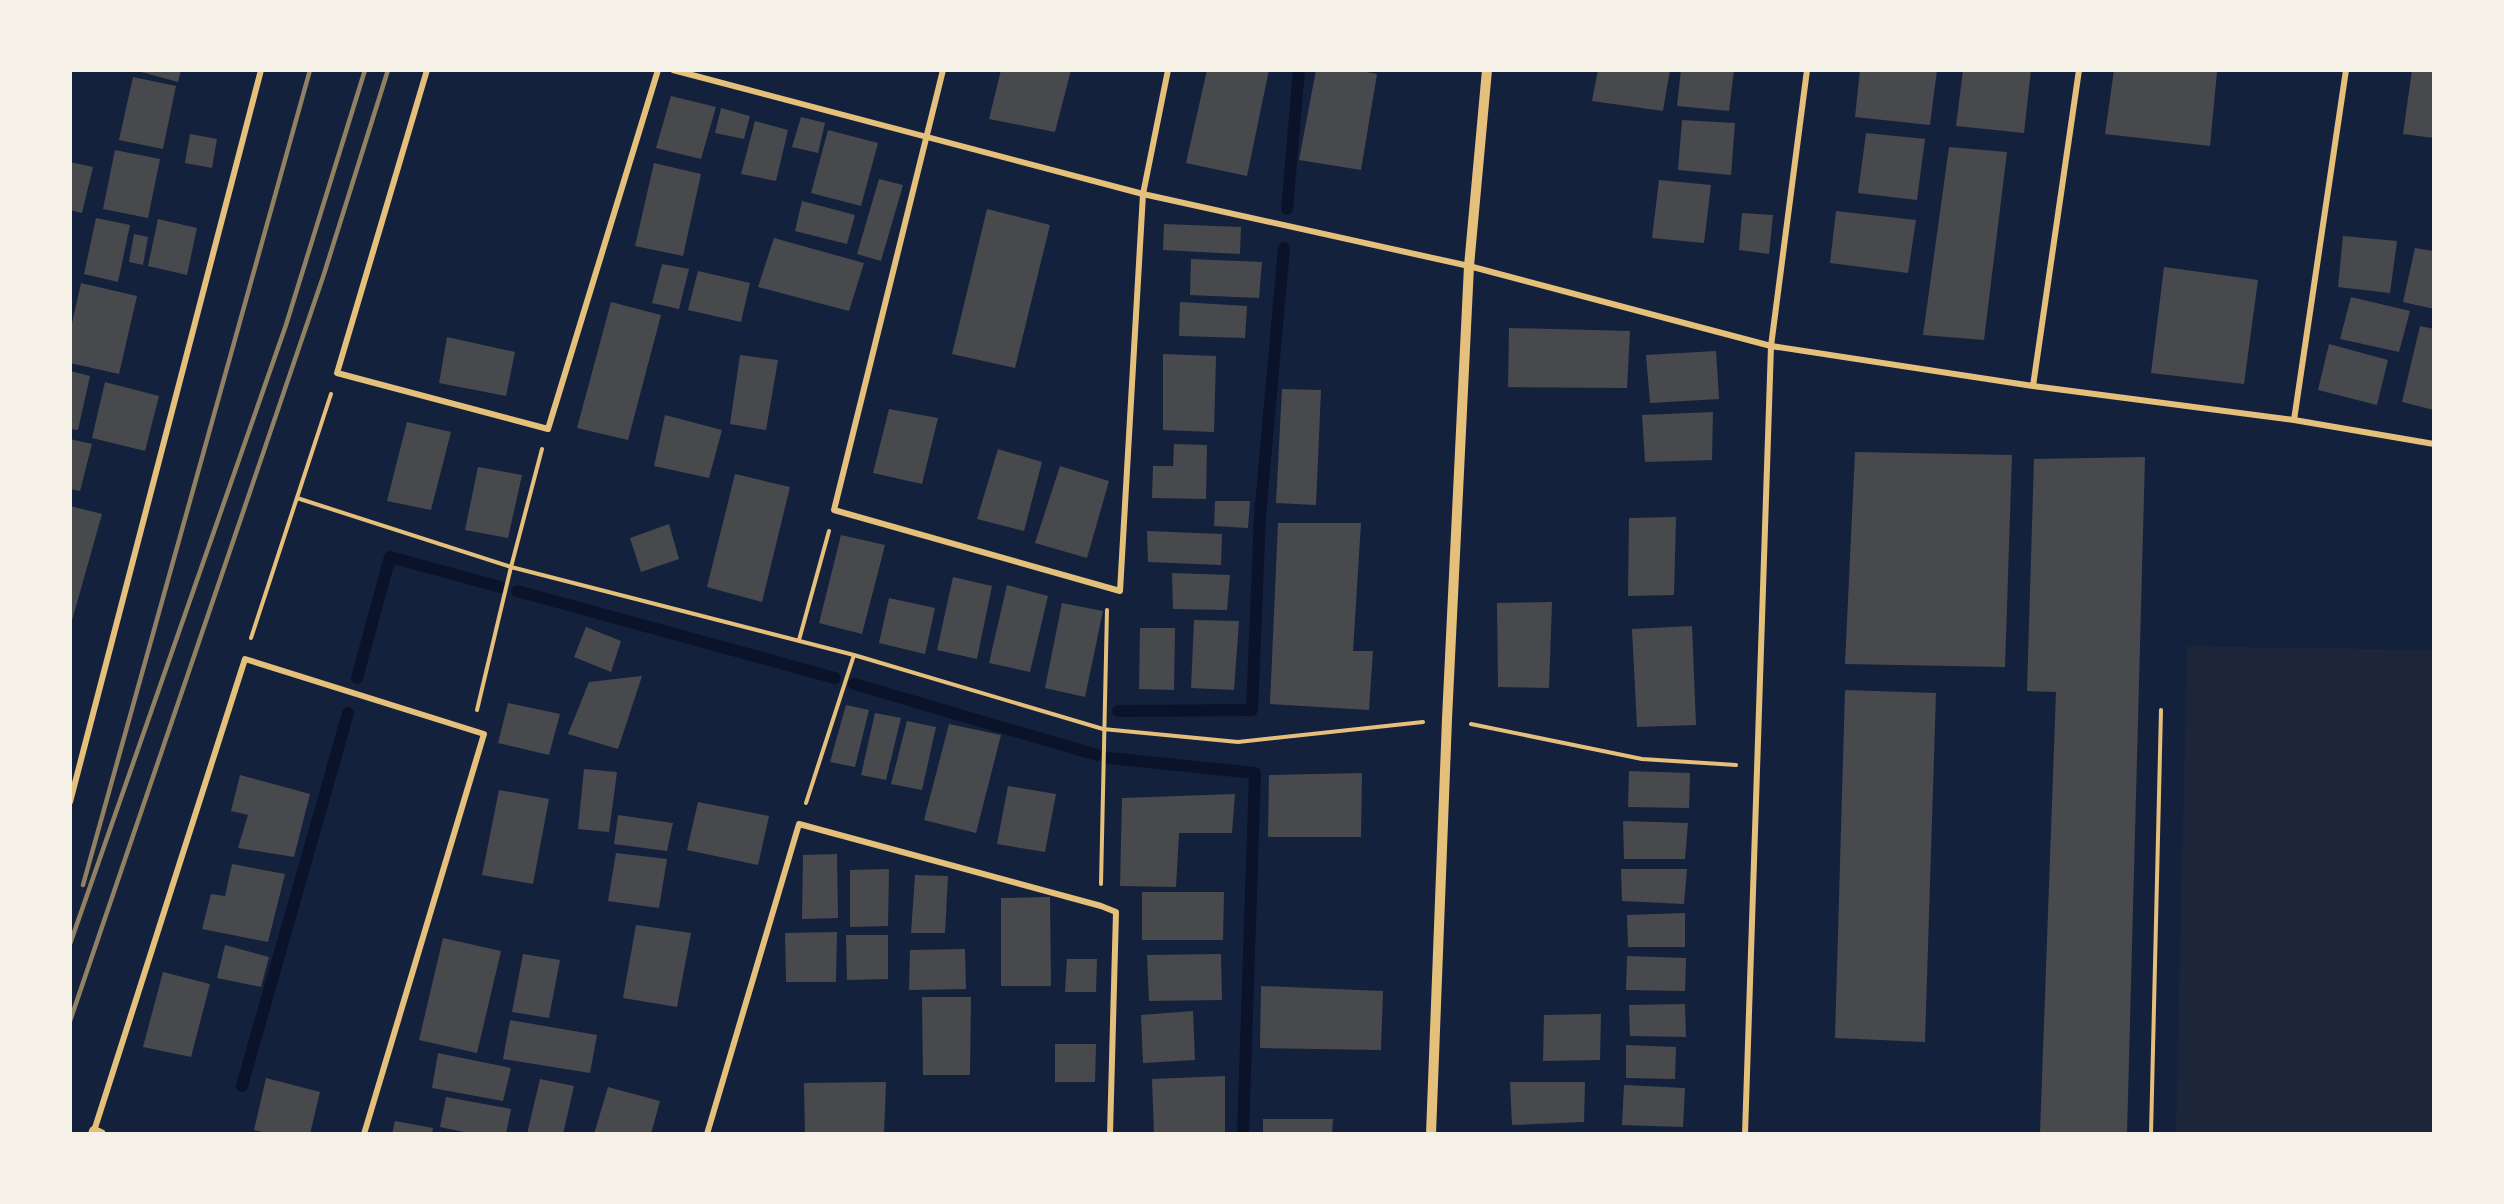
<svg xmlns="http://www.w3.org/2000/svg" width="2504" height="1204" font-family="'Fira Sans Condensed',sans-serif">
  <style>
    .green { fill: #1d2539 }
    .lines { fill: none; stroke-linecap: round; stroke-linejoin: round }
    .stream { stroke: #0b132b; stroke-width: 12 }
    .building { fill: #48494c }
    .path { stroke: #e5c07b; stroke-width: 4 }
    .minor { stroke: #e5c07b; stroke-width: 6 }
    .tertiary { stroke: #e5c07b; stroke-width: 10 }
    .rail { stroke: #918062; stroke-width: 4.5 }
  </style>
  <rect width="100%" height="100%" fill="#14213d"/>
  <path class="green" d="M2187,646L2433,650V1133H2176Z"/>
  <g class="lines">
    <path class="stream" d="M1287,209L1299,70
      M517,591L835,678
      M357,678L390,557L500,587
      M854,684L1097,755
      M1118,711L1252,710L1260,516L1284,248
      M1109,758L1255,773L1243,1134
      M242,1086L348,713"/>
  </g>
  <path class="building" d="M134,70H181L178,82Z
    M1001,70H1071L1055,132L989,119Z
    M1207,70H1269L1247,176L1186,163Z
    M1316,70H1356L1377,74L1361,170L1299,160Z
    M1598,70H1670L1663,111L1592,101Z
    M1681,70H1734L1729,111L1677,106Z
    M1860,70H1937L1930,125L1855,117Z
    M1963,70H2031L2024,133L1956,126Z
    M2114,70L2217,72L2210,146L2105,134Z
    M2412,70H2434V138L2403,134Z
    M133,77L176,86L163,149L119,140Z
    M671,96L716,107L701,159L656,148Z
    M721,108L750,116L744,139L715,133Z
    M801,117L825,123L818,153L792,147Z
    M1682,120L1735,123L1731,175L1678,170Z
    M755,121L788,130L776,181L741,174Z
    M828,130L878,143L861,206L811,193Z
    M1866,133L1925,139L1917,200L1858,193Z
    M190,134L217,139L212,168L185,163Z
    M1949,147L2007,152L1984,340L1923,335Z
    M115,150L160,159L148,218L103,209Z
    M70,162L93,167L82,213L70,210Z
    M654,163L701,174L683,256L635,246Z
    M879,179L903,185L881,261L857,254Z
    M1659,180L1711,185L1704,243L1652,238Z
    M802,201L855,215L847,244L795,231Z
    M987,209L1050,225L1015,368L952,354Z
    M1836,211L1916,220L1908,273L1830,263Z
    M1742,213L1773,215L1769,254L1739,250Z
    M96,218L130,225L118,282L84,274Z
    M158,219L197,228L187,275L148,266Z
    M1164,224L1241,227L1240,254L1163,250Z
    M134,234L148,237L143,265L129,262Z
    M2343,236L2397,241L2390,293L2338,287Z
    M774,238L864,263L849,311L758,287Z
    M2415,248L2434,251V309L2403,302Z
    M1191,259L1262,262L1259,298L1190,295Z
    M662,264L689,269L679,309L652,303Z
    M2164,267L2258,280L2244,384L2151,373Z
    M698,271L750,283L741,322L688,310Z
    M81,283L137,296L119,374L70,363V332Z
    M2351,297L2410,311L2399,352L2340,339Z
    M611,302L661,315L628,440L577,428Z
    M1180,302L1247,306L1245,338L1179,336Z
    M2420,326L2434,329V410L2402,402Z
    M1509,328L1630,331L1627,388L1508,387Z
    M447,337L515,352L506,396L439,383Z
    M2329,344L2388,360L2377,405L2318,390Z
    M1716,351L1719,399L1650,403L1646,355Z
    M1163,354L1216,356L1214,432L1163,430Z
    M740,355L778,360L766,430L730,424Z
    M70,371L90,376L78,430L70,429Z
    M105,382L159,396L145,451L92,438Z
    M1282,389L1321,390L1316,505L1276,503Z
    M889,409L938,418L922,484L873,473Z
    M1713,412L1712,460L1645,462L1642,415Z
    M665,415L722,430L709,478L654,466Z
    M407,422L451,432L431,510L387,501Z
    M70,439L92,444L80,491L70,489Z
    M1174,444L1207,445L1206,499L1152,498L1153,466H1173Z
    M998,449L1042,462L1024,531L977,519Z
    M1855,452L2012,455L2005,667L1845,664Z
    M2145,457L2127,1134H2040L2056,692L2027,691L2034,459Z
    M1060,466L1109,481L1087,558L1035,543Z
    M478,467L522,475L508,538L465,530Z
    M735,474L790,487L762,602L707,587Z
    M1215,501H1250L1248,528L1214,526Z
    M70,506L102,514L71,624H70Z
    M1676,517L1674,595L1628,596L1629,518Z
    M1278,523H1361L1353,651H1373L1369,710L1270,704Z
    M669,524L679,559L641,572L630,538Z
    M1147,531L1222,534L1221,565L1148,562Z
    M841,535L885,545L862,634L819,623Z
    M1172,573L1230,575L1227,610L1173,609Z
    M953,577L992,586L977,659L937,650Z
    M1007,585L1048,596L1030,672L989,663Z
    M889,598L935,608L925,654L879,643Z
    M1552,602L1549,688L1498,687L1497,603Z
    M1062,603L1103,611L1085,697L1045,688Z
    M1194,620L1239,621L1234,690L1191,688Z
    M1692,626L1696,725L1637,727L1632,629Z
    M586,627L621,641L611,672L574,657Z
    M1140,628H1175L1174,690L1139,689Z
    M642,676L618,749L568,734L589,682Z
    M1845,690L1936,693L1925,1042L1835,1038Z
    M508,703L560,714L549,755L498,743Z
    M846,705L869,710L855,767L830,762Z
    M875,713L901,718L886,780L861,775Z
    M907,721L936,727L922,790L891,784Z
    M949,724L1001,735L976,833L924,820Z
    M584,769L617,772L609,832L578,829Z
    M1629,771L1690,773L1689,808L1628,807Z
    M1362,773L1361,837H1268L1269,775Z
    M240,775L310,794L294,857L238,848L248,815L231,811Z
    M1008,786L1056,794L1045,852L997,844Z
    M499,790L549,799L533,884L482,875Z
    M1235,794L1232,833H1179L1176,887L1120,886L1122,798Z
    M698,802L769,816L758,865L687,850Z
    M618,815L673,823L667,851L614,844Z
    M1623,821L1688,823L1685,859H1624Z
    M616,853L667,859L659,908L608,901Z
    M837,854L838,918L802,919L803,855Z
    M232,864L285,874L268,942L202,929L211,894L225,896Z
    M889,869L888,926L850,927V870Z
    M1621,869H1687L1684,904L1622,901Z
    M915,875L948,876L945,933H911Z
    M1142,892H1224L1223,940H1142Z
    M1050,897L1051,986H1001V898Z
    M1685,913V947H1628L1627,915Z
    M636,925L691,933L677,1007L623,998Z
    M837,932L836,982H786L785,933Z
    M846,935H888V979L847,980Z
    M443,938L501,951L477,1053L419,1040Z
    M225,945L269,957L261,987L217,978Z
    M965,949L966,989L909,990L910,950Z
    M523,954L560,960L549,1018L512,1012Z
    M1221,954L1222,1000L1149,1001L1147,955Z
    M1627,956L1686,958L1685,991L1626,990Z
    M1067,959H1097L1096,992H1065Z
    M163,972L210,984L191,1057L143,1047Z
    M1261,986L1383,991L1381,1050L1260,1048Z
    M922,997H971L970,1075H923Z
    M1685,1004L1686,1037L1630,1036L1629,1005Z
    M1193,1011L1195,1060L1143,1063L1141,1015Z
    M1601,1014L1600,1060L1543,1061L1544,1015Z
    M510,1020L597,1035L590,1073L503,1059Z
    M1055,1044H1096L1095,1082H1055Z
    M1626,1045L1676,1047L1675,1079L1626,1078Z
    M438,1053L511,1068L503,1101L432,1088Z
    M1225,1076V1134H1154L1152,1079Z
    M266,1078L320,1092L310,1134H270L254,1130Z
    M540,1079L574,1086L563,1134H527Z
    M886,1082L884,1134H805L804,1083Z
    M1510,1082H1585L1584,1122L1512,1125Z
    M1624,1085L1685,1088L1683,1127L1622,1125Z
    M608,1087L660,1101L651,1134H594Z
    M446,1097L511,1109L506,1134H474L440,1127Z
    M1263,1119H1333L1332,1134H1263Z
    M395,1121L433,1128L432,1134H392Z"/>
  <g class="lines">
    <path class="path" d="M297,498L511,567L854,655L1103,729L1238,742L1423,722
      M251,638L331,394
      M799,640L829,531
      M477,710L511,567L542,449
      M1471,724L1642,759L1736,765
      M806,803L854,655
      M1101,884L1107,610
      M2151,1134L2161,710"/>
    <path class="minor" d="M427,70L337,373L548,429L658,70
      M673,70L1143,194L1469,266L1771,346L2033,386L2294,420L2434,444
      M943,70L834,510L1120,591L1143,194L1168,70
      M2033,386L2079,70
      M2294,420L2346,70
      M70,802L261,70
      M94,1131L245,659L484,734L364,1134
      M707,1134L799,824L1101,906L1116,912L1110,1134
      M1745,1134L1771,346L1807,70"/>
    <path class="tertiary" d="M93,1134L94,1131L101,1134
      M1431,1134L1447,719L1469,266L1487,70"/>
    <path class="rail" d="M83,885L310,70
      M70,944L286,325L365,70
      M70,1021L324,274L388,70"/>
  </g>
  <rect width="2504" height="1204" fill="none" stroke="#f6f1e7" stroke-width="144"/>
</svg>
